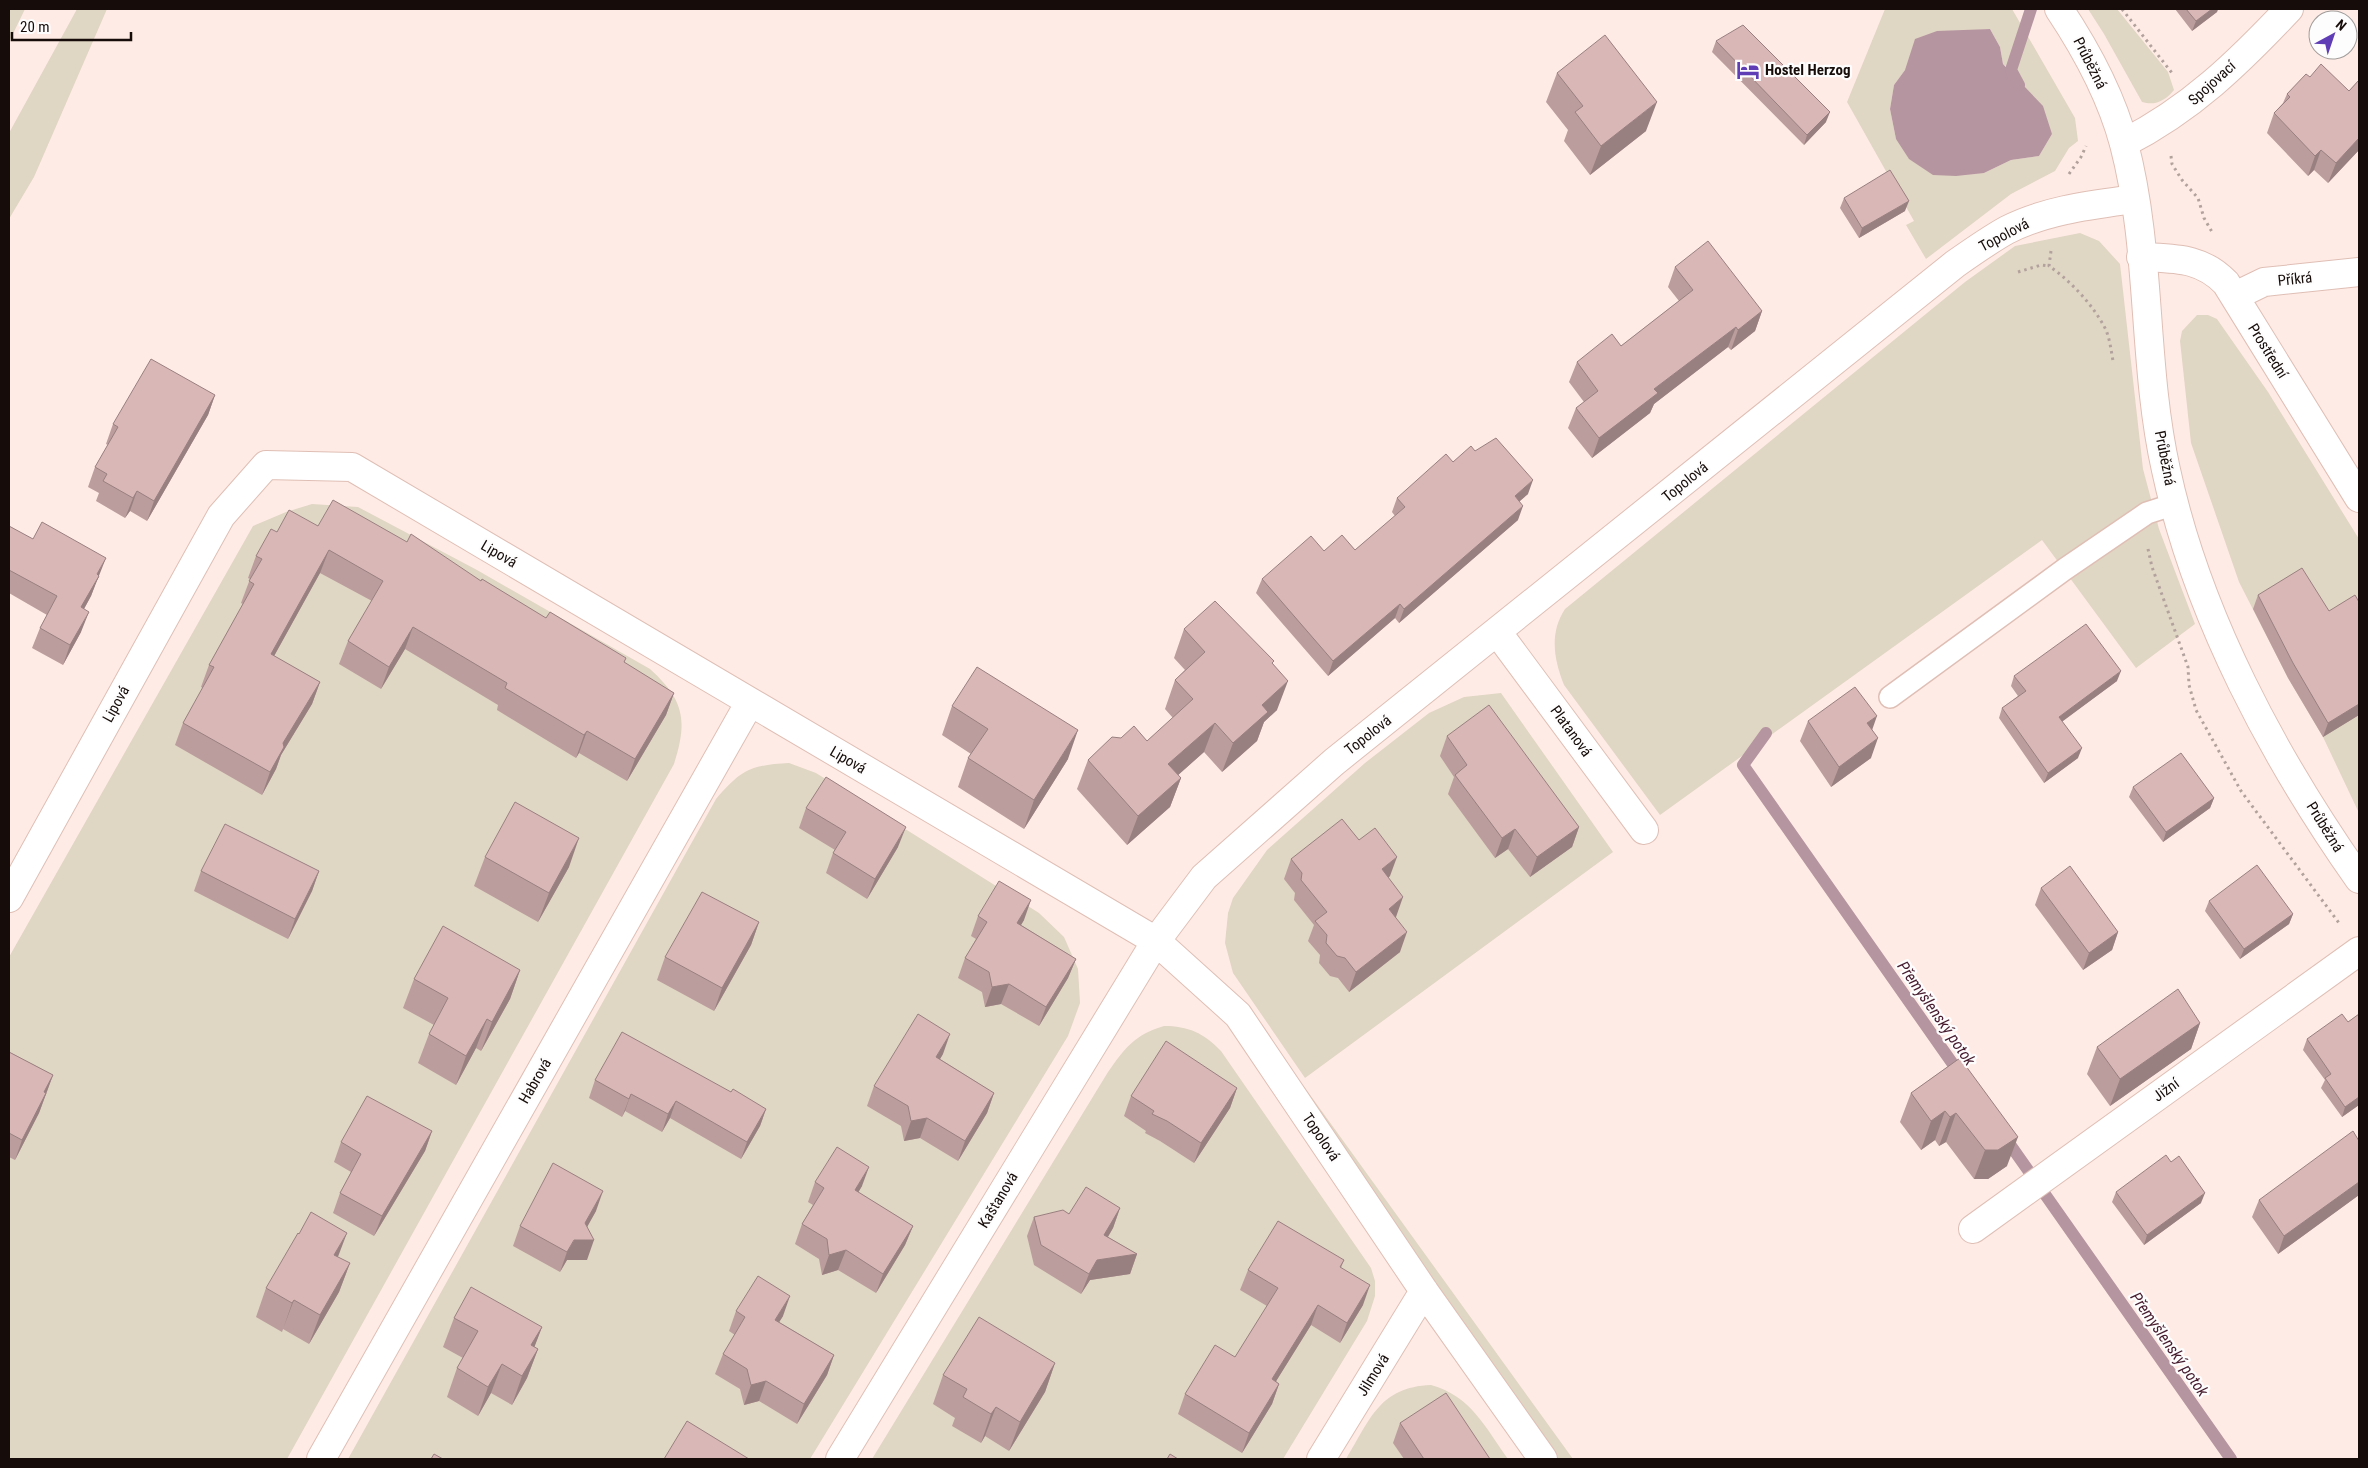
<svg xmlns="http://www.w3.org/2000/svg" width="2368" height="1468" font-family="'Roboto Condensed',sans-serif">
  <style>
    .green { fill: #e0d6c4; fill-rule: evenodd }
    .water { fill: #b595a0 }
    .lines { fill: none; stroke-linecap: round; stroke-linejoin: round }
    .stream { stroke: #b595a0; stroke-width: 12 }
    .service-casing { stroke: #dfbfb5; stroke-width: 24 }
    .minor-casing { stroke: #dfbfb5; stroke-width: 30 }
    .tertiary-casing { stroke: #dfbfb5; stroke-width: 30 }
    .path { stroke: #b2a29d; stroke-width: 3; stroke-dasharray: 2.5 4; stroke-linecap: butt }
    .service { stroke: #fff; stroke-width: 21 }
    .minor { stroke: #fff; stroke-width: 28 }
    .tertiary { stroke: #fff; stroke-width: 28 }
    .wall { fill: #bb9d9d }
    .shaded-wall { fill: #998080 }
    .building { fill: #dab7b7; stroke: #998080 }
    .labels { text-anchor: middle; stroke-width: 4.5; stroke-linejoin: round; paint-order: stroke }
    .street-label { font-size: 15px; fill: #160c09; stroke: #fdfdfd }
    .poi-label { font-size: 15px; font-weight: bold; fill: #160c09; stroke: #fdfdfd; text-anchor: start }
    .water-label { font-size: 16px; font-style: italic; fill: #451a2c; stroke: #fdfdfd }
  </style>
  <rect width="100%" height="100%" fill="#ffebe5"/>
  <path class="green" d="M9,9H25L9,42Z
    M77,9H107L34,177L9,219V133Z
    M1885,9H2012L2075,118L2078,141L2069,148L2055,171L2011,194L1926,259L1906,225L1914,221L1847,102ZM1990,29L2000,47L2003,64L2011,70L2052,134L2039,156L2011,160L1984,173L1896,139L1890,109L1894,85L1905,70L1965,31Z
    M2088,9H2117L2168,72L2174,90C2165,101 2155,106 2142,102L2104,34Z
    M2080,233L2099,241L2120,264L2143,469L2159,529L2195,624L2136,668L2042,540L1660,815L1564,685C1554,660 1549,633 1565,609L1965,282L2015,246Z
    M2197,315H2208L2217,319L2268,392L2359,539V813L2323,737L2288,678L2239,582L2191,443L2180,341L2182,331Z
    M312,504L358,507L477,570L650,669C684,700 688,720 674,764L287,1459H9V957L253,526L286,512Z
    M1501,693L1613,852L1305,1078L1233,973L1225,943L1228,913L1233,898L1267,850L1365,763L1429,713L1464,697Z
    M789,763L816,773L1039,913L1064,937L1078,969L1080,1003L1068,1036L810,1459H348L716,799C741,770 750,765 789,763Z
    M1164,1026C1188,1026 1204,1033 1221,1051L1371,1268L1375,1281V1296L1367,1321L1283,1459H872L1108,1072C1125,1048 1134,1035 1164,1026Z
    M1300,1081L1573,1459H1553L1295,1085Z
    M1431,1385C1471,1396 1485,1427 1508,1459H1346C1370,1420 1379,1387 1431,1385Z"/>
  <path class="water" d="M1990,29L2000,47L2003,64L2043,106L2052,134L2039,156L2011,160L1984,173L1956,176L1933,175L1909,159L1896,139L1890,109L1894,85L1905,70L1915,39L1937,31Z"/>
  <g class="lines">
    <path class="stream" d="M2019,85L2011,70L2031,9
      M1766,733L1743,765L1962,1077
      M2004,1136L2231,1459"/>
    <defs>
      <path id="service" d="M1890,697L2065,569L2147,513L2175,504"/>
      <path id="minor" d="M2124,143C2191,109 2238,63 2289,9
        M2141,257C2175,259 2201,257 2226,283L2359,498
        M2235,296L2264,282L2359,272
        M1498,633L1644,830
        M9,898L221,516L266,465L352,467L1156,941L840,1459
        M1973,1229L2359,951
        M321,1459L750,702
        M1321,1459L1424,1291
        M1543,1459L1424,1291L1238,1015L1156,941L1204,877L1334,762L1955,264C1972,252 1989,240 2007,230C2046,210 2091,205 2134,199"/>
      <path id="tertiary" d="M2059,9C2087,51 2111,95 2124,144C2152,250 2142,363 2166,470C2197,615 2274,758 2359,879"/>
    </defs>
    <use href="#service" class="service-casing"/>
    <use href="#minor" class="minor-casing"/>
    <use href="#tertiary" class="tertiary-casing"/>
    <path class="path" d="M2122,9L2172,73
      M2171,156L2172,164L2182,180L2198,198L2204,218L2212,232
      M2069,174L2081,157L2086,146
      M2051,251L2049,266C2071,281 2094,306 2106,330C2110,340 2111,350 2113,361
      M2018,272L2041,265L2049,266
      M2148,549L2152,567L2188,667L2189,685L2196,710L2241,791L2339,923"/>
    <use href="#service" class="service"/>
    <use href="#minor" class="minor"/>
    <use href="#tertiary" class="tertiary"/>
  </g>
  <path class="wall" d="M2175,9H2218L2217,12L2192,31Z
    M1716,41L1826,122L1804,145L1712,52Z
    M1557,73L1646,131L1590,175L1564,141L1568,130L1546,102Z
    M2310,77L2349,91L2359,80V150L2328,183L2314,170L2308,176L2267,133L2274,113L2283,103L2287,94Z
    M1844,198L1905,211L1859,238L1840,208Z
    M1675,267L1762,311L1755,331L1731,350L1728,347L1654,404L1650,413L1592,458L1568,428L1576,408L1584,402L1569,382L1577,362L1621,346L1679,301L1668,287Z
    M215,395L208,415L147,521L130,511L125,518L96,501L99,493L88,487L95,467L108,445L106,444L113,424Z
    M1475,451L1528,494L1519,502L1518,520L1399,623L1395,618L1328,676L1256,593L1262,579L1324,551L1355,550L1395,516L1392,512L1397,498L1453,462Z
    M9,526L99,577L96,582L91,596L84,609L81,632L63,665L32,648L40,628L47,615L9,593Z
    M318,526L407,542L481,581L546,618L626,658L624,663L674,693L666,715L627,781L579,753L576,758L497,710L498,705L405,649L381,689L339,664L348,641L372,601L320,573L274,656L320,682L312,704L281,755L276,769L262,795L175,745L183,723L203,688L201,687L209,665L243,604L241,603L250,579L248,578L256,556L277,532Z
    M2258,595L2329,611L2359,602V715L2323,737L2288,678L2253,609Z
    M1184,629L1273,664L1277,710L1264,722L1257,741L1222,772L1204,752L1178,775L1181,778L1170,807L1127,845L1077,789L1088,760L1121,738L1147,741L1173,718L1165,709L1175,680L1185,670L1174,658Z
    M2014,676L2117,681L2062,721L2078,758L2044,783L1999,718L2002,708L2018,696L2011,686Z
    M952,706L1068,759L1024,829L958,787L968,758L971,754L942,735Z
    M1808,721L1872,730L1871,758L1831,787L1800,741Z
    M1447,736L1579,827L1572,847L1530,877L1508,849L1495,858L1448,794L1454,777L1440,756Z
    M2133,787L2214,798L2210,808L2163,842L2129,797Z
    M806,808L898,847L867,899L826,873L833,853L835,850L799,828Z
    M485,857L569,867L538,922L474,886Z
    M1291,859L1390,876L1388,878L1396,917L1400,952L1349,992L1338,978L1330,976L1319,963L1320,955L1308,941L1314,925L1294,900L1295,893L1284,879Z
    M201,871H319L312,891L288,939L194,891Z
    M2041,888L2118,932L2112,950L2083,970L2035,905Z
    M2209,901L2293,914L2289,924L2240,959L2205,911Z
    M978,916L1024,920L1021,925L1076,959L1068,978L1039,1026L1001,1004L985,1007L982,992L958,978L965,958L976,939L971,936Z
    M759,922L751,945L714,1011L657,980L665,957Z
    M520,970L510,999L481,1051L476,1048L456,1085L418,1063L429,1034L434,1025L403,1008L414,979Z
    M2359,1014V1105L2342,1117L2321,1088L2325,1080L2303,1050L2307,1039L2348,1022Z
    M2200,1023L2191,1049L2110,1106L2087,1074L2097,1047Z
    M9,1052L53,1075L39,1113L15,1160L9,1157Z
    M943,1054L940,1059L994,1093L987,1113L958,1161L920,1138L904,1141L901,1126L867,1106L874,1086Z
    M1960,1058L2007,1166L1988,1179H1974L1946,1142L1939,1146L1935,1140L1921,1150L1900,1122L1911,1093Z
    M595,1080L731,1092L766,1109L760,1126L741,1159L670,1118L662,1132L625,1111L622,1117L589,1098Z
    M1237,1088L1230,1108L1194,1163L1160,1141L1145,1133L1146,1131L1124,1116L1131,1096Z
    M432,1131L425,1151L374,1236L333,1213L340,1193L351,1172L334,1162L341,1142Z
    M2359,1141V1195L2278,1254L2252,1217L2259,1200Z
    M815,1182L862,1186L858,1192L913,1226L905,1245L876,1293L838,1270L822,1275L819,1259L795,1244L802,1224L813,1205L808,1202Z
    M2116,1192L2201,1203L2144,1245L2112,1202Z
    M1120,1208L1113,1228L1108,1237L1137,1254L1130,1274L1090,1280L1081,1294L1034,1265L1027,1236L1034,1217Z
    M596,1211L587,1226V1260H567L560,1272L513,1246L520,1226Z
    M1344,1260L1341,1268L1363,1305L1340,1343L1311,1325L1276,1381L1279,1384L1272,1404L1242,1453L1178,1414L1185,1394L1235,1357L1267,1306L1240,1290L1248,1270Z
    M350,1263L339,1292L309,1344L283,1329L282,1332L256,1317L266,1288Z
    M736,1311L783,1316L779,1322L834,1355L827,1375L797,1424L759,1401L744,1405L740,1389L715,1374L723,1354L735,1335L729,1331Z
    M454,1318L542,1327L534,1347L538,1349L527,1378L512,1405L491,1393L478,1416L447,1397L457,1368L463,1358L443,1347Z
    M1055,1363L1045,1392L1009,1451L985,1436L981,1443L952,1426L955,1418L933,1404L943,1375Z
    M1400,1423L1490,1459H1404L1393,1443Z"/>
  <path class="shaded-wall" d="M2212,9H2218L2217,12L2192,31L2196,21Z
    M1657,102L1646,131L1590,175L1601,146Z
    M1830,112L1826,122L1804,145L1807,135Z
    M2359,138V150L2328,183L2336,163Z
    M2321,150L2314,170L2308,176L2315,156Z
    M1909,201L1905,211L1859,238L1862,228Z
    M1762,311L1755,331L1731,350L1738,330Z
    M1736,327L1728,347L1654,404L1650,413L1592,458L1599,438L1654,389Z
    M215,395L208,415L147,521L154,501Z
    M1533,480L1528,494L1509,510L1515,496Z
    M137,491L130,511L125,518L133,498Z
    M1523,506L1518,520L1399,623L1404,609Z
    M329,550L320,573L263,676L271,654Z
    M106,558L91,596L74,627L81,607L97,574Z
    M1400,604L1395,618L1328,676L1333,661Z
    M89,612L81,632L63,665L70,645Z
    M413,627L405,649L381,689L389,667Z
    M2121,671L2117,681L2055,727L2059,717Z
    M1288,681L1277,710L1264,722L1257,741L1222,772L1233,743L1262,705Z
    M320,682L312,704L281,755L276,769L262,795L270,772L283,743Z
    M674,693L666,715L627,781L635,759Z
    M2359,704V715L2323,737L2328,723Z
    M1877,716L1870,736L1867,723Z
    M1215,723L1204,752L1158,793L1168,764Z
    M1078,730L1068,759L1024,829L1034,800Z
    M587,731L579,753L576,758L584,735Z
    M1878,738L1871,758L1831,787L1839,767Z
    M2082,748L2078,758L2044,783L2048,773Z
    M1181,778L1170,807L1127,845L1138,816Z
    M2214,798L2210,808L2163,842L2166,832Z
    M906,827L898,847L867,899L875,879Z
    M1579,827L1572,847L1530,877L1537,857Z
    M1515,829L1508,849L1495,858L1502,838Z
    M579,838L569,867L538,922L549,893Z
    M1397,857L1390,876L1374,889L1382,869Z
    M319,871L312,891L288,939L295,919Z
    M1403,897L1396,917L1382,929L1389,909Z
    M1031,900L1024,920L1010,943L1017,923Z
    M2293,914L2289,924L2240,959L2244,949Z
    M759,922L751,945L714,1011L722,988Z
    M1407,932L1400,952L1349,992L1356,972Z
    M2118,932L2112,950L2083,970L2089,953Z
    M1076,959L1068,978L1039,1026L1046,1007Z
    M520,970L510,999L481,1051L492,1022Z
    M1009,984L1001,1004L985,1007L992,987Z
    M487,1019L476,1048L456,1085L466,1056Z
    M2200,1023L2191,1049L2110,1106L2120,1079Z
    M950,1034L943,1054L929,1077L936,1057Z
    M53,1075L39,1113L15,1160L22,1140L44,1092Z
    M1237,1088L1230,1108L1194,1163L1201,1143Z
    M994,1093L987,1113L958,1161L965,1141Z
    M631,1094L625,1111L622,1117L629,1099Z
    M2359,1097V1105L2342,1117L2345,1107Z
    M676,1101L670,1118L662,1132L668,1114Z
    M766,1109L760,1126L741,1159L747,1142Z
    M1945,1111L1935,1140L1921,1150L1931,1121Z
    M1956,1113L1946,1142L1939,1146L1950,1117Z
    M927,1118L920,1138L904,1141L911,1121Z
    M432,1131L425,1151L374,1236L382,1216Z
    M2018,1137L2007,1166L1988,1179H1974L1985,1150Z
    M869,1167L862,1186L848,1210L855,1190Z
    M2359,1182V1195L2278,1254L2284,1236Z
    M603,1191L596,1211L580,1240H594L587,1260H567L560,1272L567,1252L585,1223Z
    M2205,1193L2201,1203L2144,1245L2147,1235Z
    M1120,1208L1113,1228L1097,1255L1104,1235Z
    M913,1226L905,1245L876,1293L883,1274Z
    M347,1233L336,1262L334,1255Z
    M846,1250L838,1270L822,1275L829,1255Z
    M1137,1254L1130,1274L1090,1280L1081,1294L1089,1274L1097,1260Z
    M350,1263L339,1292L309,1344L320,1315Z
    M1370,1285L1363,1305L1340,1343L1347,1323Z
    M790,1296L783,1316L768,1340L775,1320Z
    M294,1300L283,1329L282,1332L292,1303Z
    M1318,1305L1311,1325L1265,1399L1272,1379Z
    M542,1327L531,1356V1345Z
    M538,1349L527,1378L512,1405L522,1376Z
    M834,1355L827,1375L797,1424L804,1404Z
    M1055,1363L1045,1392L1009,1451L1020,1422Z
    M502,1364L491,1393L478,1416L488,1387Z
    M766,1381L759,1401L744,1405L751,1385Z
    M1279,1384L1272,1404L1242,1453L1249,1433Z
    M996,1407L985,1436L981,1443L991,1414Z"/>
  <path class="building" d="M2186,9H2212L2196,21Z
    M1743,25L1830,112L1807,135L1716,41Z
    M1605,35L1657,102L1601,146L1575,112L1583,106L1557,73Z
    M2321,64L2349,91L2359,80V138L2336,163L2321,150L2315,156L2274,113L2290,97L2287,94L2306,74L2310,77Z
    M1890,170L1909,201L1862,228L1844,198Z
    M1708,241L1762,311L1738,330L1736,327L1654,389L1658,393L1599,438L1576,408L1598,391L1577,362L1612,334L1621,346L1693,290L1675,267Z
    M151,359L215,395L154,501L137,491L133,498L103,481L107,474L95,467L118,427L113,424Z
    M1496,438L1533,480L1515,496L1523,506L1404,609L1400,604L1333,661L1262,579L1311,536L1324,551L1342,535L1355,550L1405,507L1397,498L1446,454L1453,462L1471,446L1475,451Z
    M333,500L407,542L411,534L481,581L482,579L546,618L550,612L626,658L624,662L674,693L635,759L587,731L584,735L505,688L507,683L413,627L389,667L348,641L383,581L329,550L271,654L320,682L283,743L284,747L270,772L183,723L214,667L209,665L254,584L249,581L262,559L256,556L271,529L277,532L289,510L318,526Z
    M42,522L106,558L97,574L99,576L81,607L89,612L70,645L40,628L57,596L9,570V526L33,539Z
    M2302,568L2329,611L2355,595L2359,602V704L2328,723L2293,663L2258,595Z
    M1215,601L1274,661L1272,663L1288,681L1262,705L1268,712L1233,743L1215,723L1168,764L1181,778L1138,816L1088,760L1112,737L1121,738L1134,726L1147,741L1193,699L1175,680L1205,652L1184,629Z
    M2086,624L2121,671L2059,717L2082,748L2048,773L2002,708L2026,691L2014,676Z
    M977,667L1078,730L1034,800L968,758L988,729L952,706Z
    M1855,687L1877,716L1867,723L1878,738L1839,767L1808,721Z
    M1489,705L1579,827L1537,857L1515,829L1502,838L1455,775L1467,765L1447,736Z
    M2181,753L2214,798L2166,832L2133,787Z
    M826,777L906,827L875,879L833,853L846,832L806,808Z
    M515,802L579,838L549,893L485,857Z
    M1342,819L1359,840L1375,828L1397,857L1382,869L1403,897L1389,909L1407,932L1356,972L1345,958L1337,956L1326,943L1327,935L1315,921L1327,912L1301,880L1302,873L1291,859Z
    M225,824L319,871L295,919L201,871Z
    M2257,865L2293,914L2244,949L2209,901Z
    M2070,866L2118,932L2089,953L2041,888Z
    M999,881L1031,900L1017,923L1076,959L1046,1007L1009,984L992,987L989,972L965,958L987,922L978,916Z
    M702,892L759,922L722,988L665,957Z
    M443,926L520,970L492,1022L487,1019L466,1056L429,1034L448,998L414,979Z
    M2178,989L2200,1023L2120,1079L2097,1047Z
    M918,1014L950,1034L936,1057L994,1093L965,1141L927,1118L911,1121L908,1106L874,1086Z
    M2342,1014L2348,1022L2359,1014V1097L2345,1107L2325,1078L2331,1074L2307,1039Z
    M622,1032L731,1092L733,1089L766,1109L747,1142L676,1101L668,1114L631,1094L629,1099L595,1080Z
    M1166,1041L1237,1088L1201,1143L1167,1121L1152,1114L1154,1111L1131,1096Z
    M9,1052L53,1075L44,1092L46,1093L22,1140L9,1133Z
    M1960,1058L2018,1137L1998,1150H1985L1956,1113L1950,1117L1945,1111L1931,1121L1911,1093Z
    M367,1096L432,1131L382,1216L340,1193L361,1154L341,1142Z
    M2353,1131L2359,1141V1182L2284,1236L2259,1200Z
    M837,1147L869,1167L855,1190L913,1226L883,1274L846,1250L829,1255L827,1239L802,1224L824,1188L815,1182Z
    M2166,1155L2171,1162L2179,1156L2205,1193L2147,1235L2116,1192Z
    M553,1163L603,1191L585,1223L594,1240H574L567,1252L520,1226Z
    M1086,1187L1120,1208L1104,1235L1137,1254L1097,1260L1089,1274L1041,1245L1034,1217L1063,1210L1069,1214Z
    M311,1212L347,1233L334,1255L350,1263L320,1315L294,1300L292,1303L266,1288L298,1233L299,1234Z
    M1278,1221L1344,1260L1340,1267L1370,1285L1347,1323L1318,1305L1272,1379L1279,1384L1249,1433L1185,1394L1215,1345L1235,1357L1278,1288L1248,1270Z
    M758,1276L790,1296L775,1320L834,1355L804,1404L766,1381L751,1385L747,1369L723,1354L745,1317L736,1311Z
    M471,1287L542,1327L531,1345L538,1349L522,1376L502,1364L488,1387L457,1368L478,1331L454,1318Z
    M979,1317L1055,1363L1020,1422L996,1407L991,1414L963,1397L967,1389L943,1375Z
    M1446,1393L1490,1459H1424L1400,1423Z
    M687,1421L749,1459H664Z
    M434,1454L443,1459H431Z
    M1170,1454L1178,1459H1167Z"/>
  <defs>
    <symbol id="hotel-bare" viewBox="-9 -9 18 18"><path d="M-6-4.5h1.5V1H6V5H4.5V3h-9V5H-6ZM-4 0a1.8 1.8 0 1 1 3.6 0ZM.5 0V-2.5h3Q6-2.5 6 0Z" fill="#5f3db5" stroke="#fdfdfd" stroke-width="2.5" paint-order="stroke"/></symbol>
  </defs>
  <g fill-rule="evenodd">
    <use href="#hotel-bare" x="1732" y="54" width="32" height="32"/>
  </g>
  <g class="labels">
    <g class="street-label">
      <text transform="translate(2090 63) rotate(63)" y="5">Průběžná</text>
      <text transform="translate(2212 83) rotate(-42)" y="5">Spojovací</text>
      <text transform="translate(2004 235) rotate(-28)" y="5">Topolová</text>
      <text transform="translate(2295 279) rotate(-6)" y="5">Příkrá</text>
      <text transform="translate(2268 351) rotate(58)" y="5">Prostřední</text>
      <text transform="translate(2165 458) rotate(79)" y="5">Průběžná</text>
      <text transform="translate(1685 482) rotate(-39)" y="5">Topolová</text>
      <text transform="translate(499 554) rotate(30)" y="5">Lipová</text>
      <text transform="translate(116 704) rotate(-61)" y="5">Lipová</text>
      <text transform="translate(1571 731) rotate(54)" y="5">Platanová</text>
      <text transform="translate(1368 735) rotate(-38)" y="5">Topolová</text>
      <text transform="translate(848 760) rotate(30)" y="5">Lipová</text>
      <text transform="translate(2325 827) rotate(58)" y="5">Průběžná</text>
      <text transform="translate(535 1081) rotate(-60)" y="5">Habrová</text>
      <text transform="translate(2166 1090) rotate(-36)" y="5">Jižní</text>
      <text transform="translate(1321 1137) rotate(56)" y="5">Topolová</text>
      <text transform="translate(998 1200) rotate(-59)" y="5">Kaštanová</text>
      <text transform="translate(1373 1375) rotate(-58)" y="5">Jilmová</text>
    </g>
    <g class="poi-label">
      <text x="1765" y="75">Hostel Herzog</text>
    </g>
    <g class="water-label">
      <text transform="translate(1937 1013) rotate(55)" y="6">Přemyšlenský potok</text>
      <text transform="translate(2170 1344) rotate(55)" y="6">Přemyšlenský potok</text>
    </g>
  </g>
  <rect width="2368" height="1468" fill="none" stroke="#160c09" stroke-width="20"/>
  <g transform="translate(2333 35) rotate(40)"><circle r="24" fill="#fdfdfd" stroke="#a19d9b"/>
  <path d="M0-4L9 19L0 12L-9 19Z" fill="#5f3db5"/>
  <text y="-8" font-size="14" font-weight="bold" text-anchor="middle" fill="#160c09">N</text>
  </g>
  <path d="M12 32v8h119v-8" fill="none" stroke="#160c09" stroke-width="2.5"/>
  <text x="20" y="32" font-size="15" fill="#160c09" stroke="#fdfdfd" stroke-width="4" paint-order="stroke">20 m</text>
</svg>
